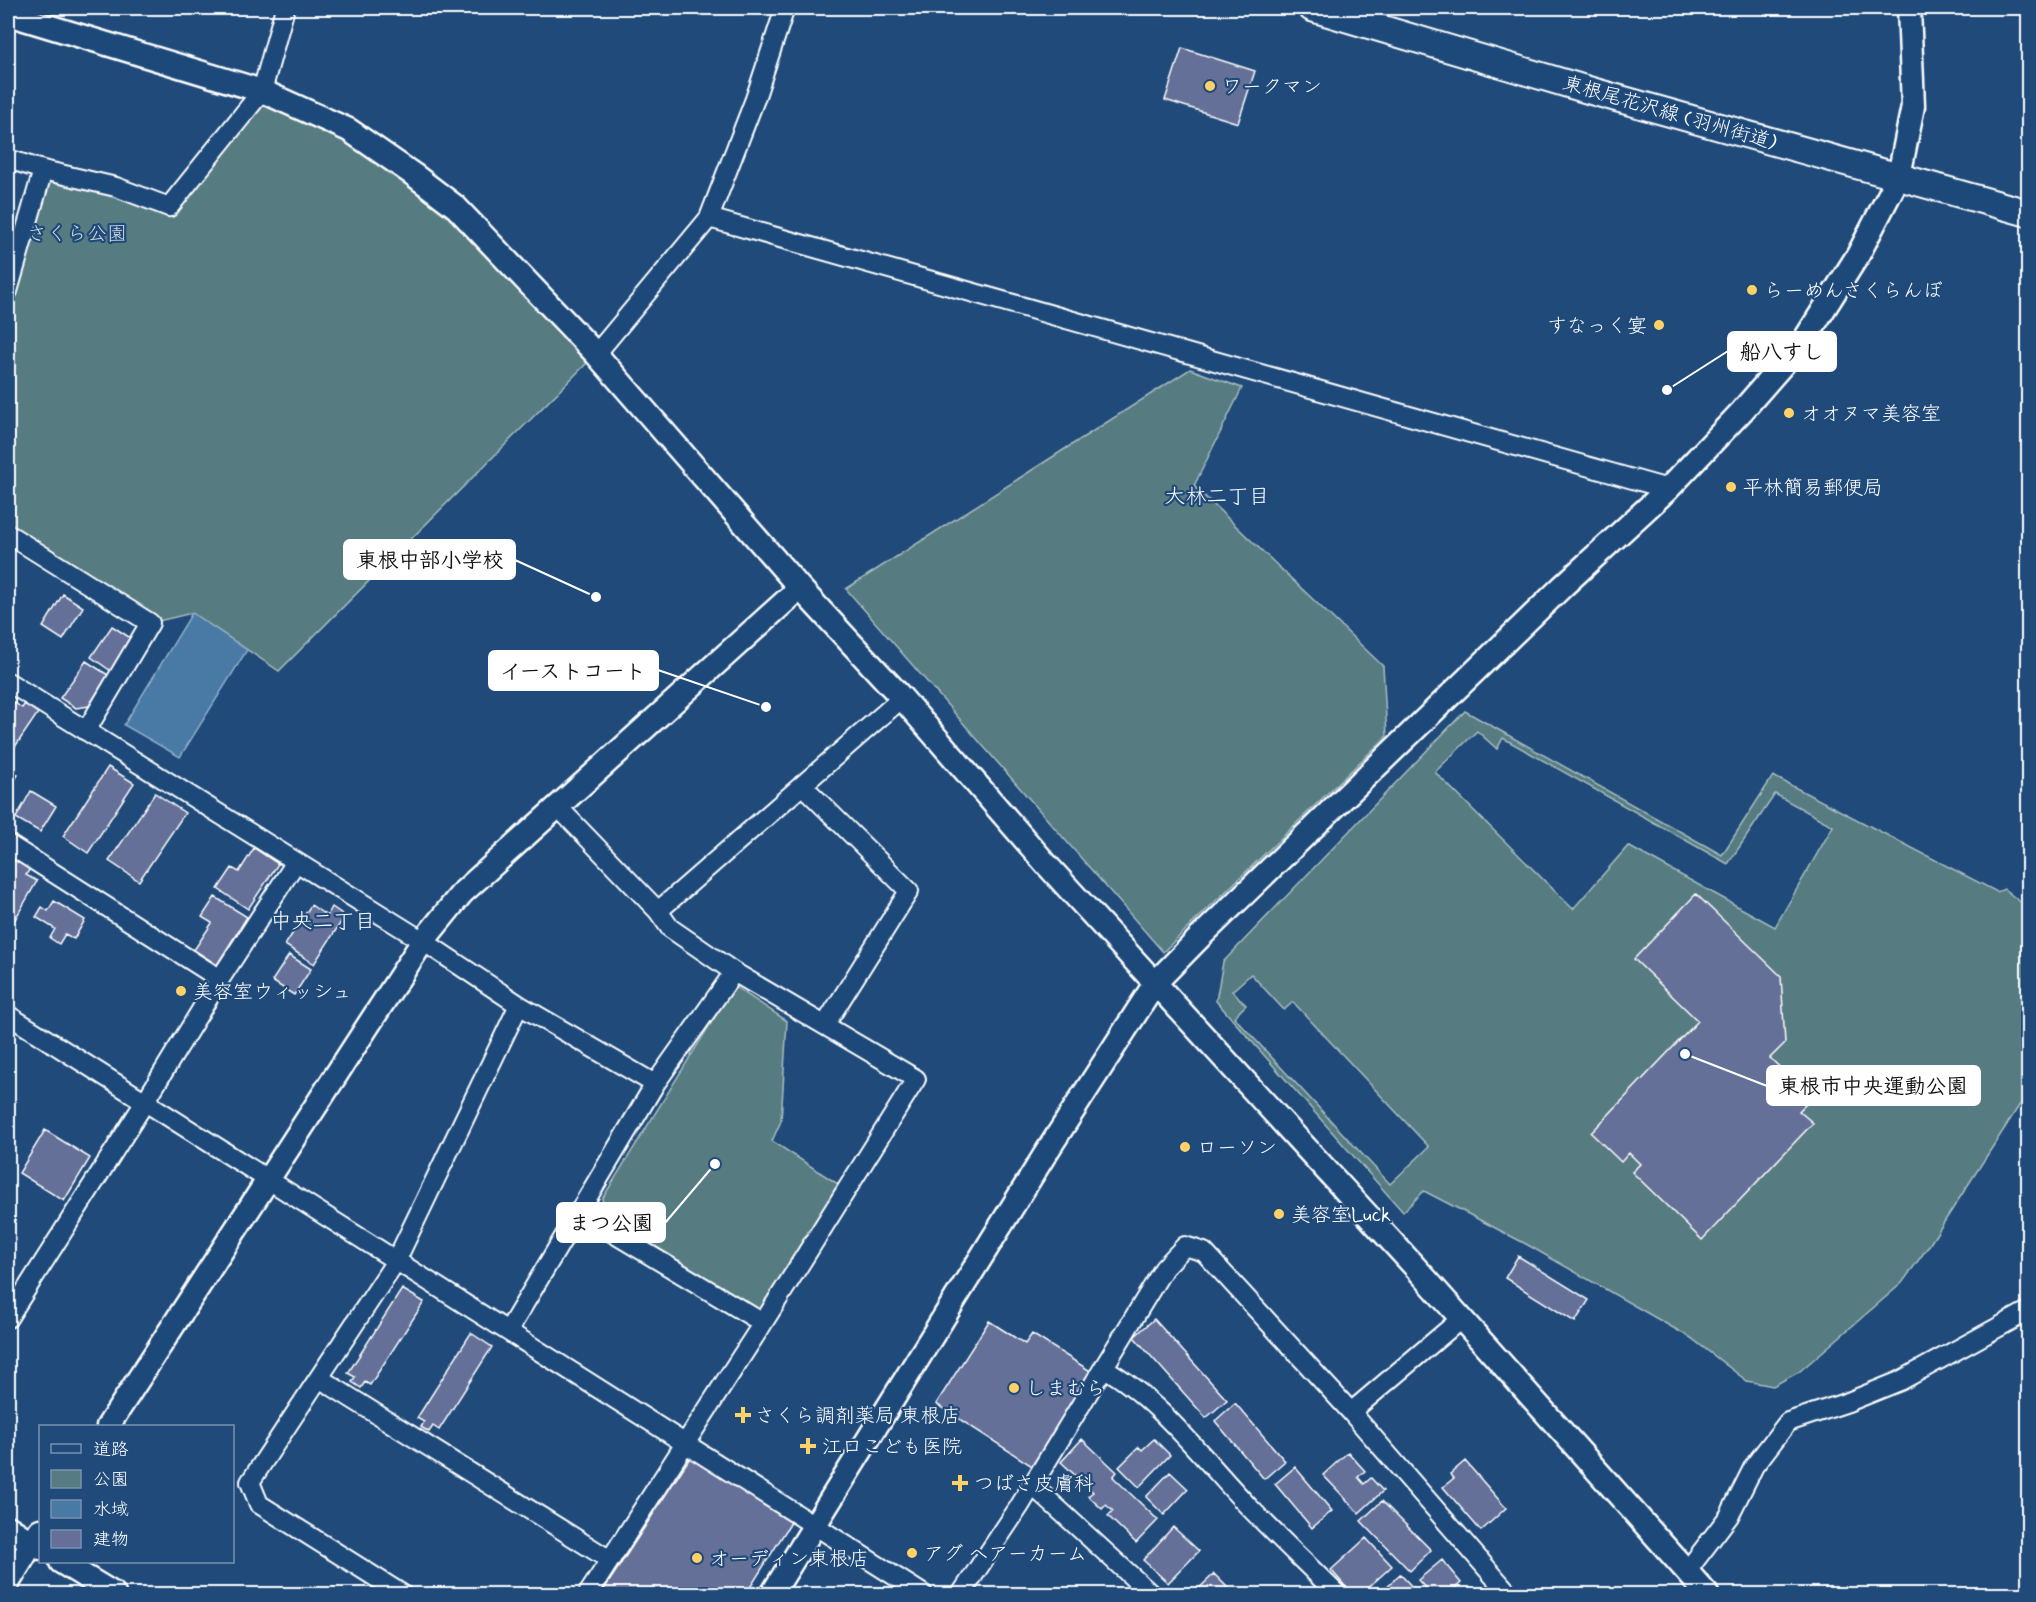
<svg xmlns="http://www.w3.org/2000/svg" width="2036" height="1602" font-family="Mynerve,'Klee One',sans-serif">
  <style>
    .green { fill: #567c82; stroke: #aabec0; stroke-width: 1.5; fill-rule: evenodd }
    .water { fill: #4979a5; stroke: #92afc9; stroke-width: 1.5 }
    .building { fill: #656f98; stroke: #fff; stroke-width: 1.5 }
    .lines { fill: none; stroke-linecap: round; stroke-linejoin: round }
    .minor-casing { stroke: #fff; stroke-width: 22 }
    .tertiary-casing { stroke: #fff; stroke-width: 27 }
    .secondary-casing { stroke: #fff; stroke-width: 30 }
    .minor { stroke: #1f4a7a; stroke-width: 18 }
    .tertiary { stroke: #1f4a7a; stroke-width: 22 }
    .secondary { stroke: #1f4a7a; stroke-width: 26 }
    .poi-dot { fill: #ffd166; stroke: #1f4a7a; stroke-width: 2 }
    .labels { text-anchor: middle; stroke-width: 4.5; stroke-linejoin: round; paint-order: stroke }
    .poi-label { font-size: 20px; fill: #fff; stroke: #1f4a7a; text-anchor: start }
    .street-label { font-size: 20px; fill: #fff; stroke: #1f4a7a }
    .park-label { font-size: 20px; fill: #d5dee0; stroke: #1f4a7a }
    .neighbourhood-label { font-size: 21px; fill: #fff; stroke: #1f4a7a }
    .leader { fill: none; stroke: #fff; stroke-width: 2 }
    .callout-dot { fill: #fff; stroke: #1f4a7a; stroke-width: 2 }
    .callout { fill: #fff; stroke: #fff; stroke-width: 2 }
    .callout-label { font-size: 21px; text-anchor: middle; font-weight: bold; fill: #111 }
  </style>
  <rect width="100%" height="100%" fill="#1f4a7a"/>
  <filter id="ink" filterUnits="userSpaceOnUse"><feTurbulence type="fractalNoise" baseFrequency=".0167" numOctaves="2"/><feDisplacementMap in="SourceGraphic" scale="12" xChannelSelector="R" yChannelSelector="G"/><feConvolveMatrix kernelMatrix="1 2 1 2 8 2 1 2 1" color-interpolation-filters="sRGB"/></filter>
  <g filter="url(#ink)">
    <path class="green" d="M262,91L414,175L596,354L279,671L192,613L150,623L8,534V291L43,170L169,207Z
      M1190,369L1242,388L1194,486L1383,666L1387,736L1163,952L846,589Z
      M1465,711L1722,855L1773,776L1997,892L2004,889L2028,908V1092L1928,1247L1902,1283L1799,1372L1773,1386L1747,1381L1691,1338L1526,1244L1424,1191L1403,1212L1216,1001L1223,962ZM1477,731L1497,749L1503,738L1728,864L1775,794L1833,826L1775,927L1628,846L1573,909L1435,772ZM1251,974L1284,1010L1293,1002L1429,1147L1390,1184L1234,1017L1246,1005L1232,991Z
      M734,986L787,1021L781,1121L772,1141L841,1186L762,1311L607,1217L602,1199Z"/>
    <path class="water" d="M192,613L247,650L180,757L124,725Z"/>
    <path class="building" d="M1182,48L1255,71L1238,123L1165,100Z
      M63,594L83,607L63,640L43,627Z
      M112,626L132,639L111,671L91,657Z
      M86,661L108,675L89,706L76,708L60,698Z
      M8,698L22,708L25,704L38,713L8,757Z
      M108,767L134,783L88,853L63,836Z
      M8,768L18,775L8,792Z
      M31,791L56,806L40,832L16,818Z
      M155,793L185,813L139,881L109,861Z
      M254,848L278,864L248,909L218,889L232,868L239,872Z
      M8,853L31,867L26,875L37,881L10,928L8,927Z
      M1696,894L1781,976L1785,1043L1770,1058L1812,1098L1799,1111L1813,1123L1702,1240L1632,1172L1640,1164L1629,1153L1621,1162L1591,1133L1698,1021L1634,959Z
      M215,897L247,917L217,965L194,950L212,923L202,917Z
      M54,901L85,920L74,939L65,934L59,944L50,938L55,929L36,917L42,907L48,911Z
      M311,905L327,916L332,907L345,916L314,964L285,945Z
      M289,955L311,969L294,995L272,981Z
      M45,1130L90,1158L64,1201L19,1173Z
      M1518,1256L1589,1300L1575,1322L1505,1278Z
      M402,1289L424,1302L370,1385L365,1382L361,1388L352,1382L355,1377L348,1373Z
      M1154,1319L1227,1400L1206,1418L1134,1337Z
      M989,1321L1025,1344L1032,1334L1092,1372L1032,1466L936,1404Z
      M471,1333L492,1347L439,1430L433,1426L429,1432L421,1427L424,1422L417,1418Z
      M1235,1403L1285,1461L1264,1479L1215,1421Z
      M1082,1439L1117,1472L1113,1477L1158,1520L1136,1543L1108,1516L1113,1511L1106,1505L1102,1509L1088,1496L1093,1492L1061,1462Z
      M1154,1439L1170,1455L1139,1487L1119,1467L1139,1447L1142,1450Z
      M1348,1452L1365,1471L1358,1477L1364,1484L1371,1478L1383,1491L1359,1513L1323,1475Z
      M691,1456L792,1521L746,1594H601Z
      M1465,1461L1506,1508L1481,1531L1443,1487L1454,1478L1450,1474Z
      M1295,1467L1332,1511L1312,1528L1275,1484Z
      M1170,1472L1188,1489L1164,1515L1146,1497Z
      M1382,1501L1431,1550L1410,1571L1361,1521Z
      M1173,1527L1199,1551L1168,1583L1143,1560Z
      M1366,1538L1392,1566L1361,1594H1352L1331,1570Z
      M1442,1560L1461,1583L1448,1594H1431L1418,1580Z
      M1214,1574L1234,1594H1193Z
      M1400,1574L1419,1594H1379Z"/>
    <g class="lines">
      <defs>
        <path id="minor" d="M8,159L43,170L116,187L169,207L262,91L285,8
          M709,218L1668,489
          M8,291L43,170
          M596,354L709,218L755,99L785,8
          M8,534L150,623L86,731
          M8,682L423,941L519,1005L396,1261L250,1482L259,1504L402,1594
          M802,785L909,891L825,1025
          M558,807L658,911L902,698
          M8,844L220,979L296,862
          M658,911L670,928L734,972
          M8,1015L923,1594
          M578,1212L763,1323L916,1079L734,972L655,1084
          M8,1318L145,1102L220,979
          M508,1331L655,1084L519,1005
          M1104,1368C1158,1398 1206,1462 1249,1507C1278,1537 1308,1565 1337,1594
          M319,1378L610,1560
          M1351,1412L1462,1318
          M1032,1485L1151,1594
          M1687,1571L1729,1516L1754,1466L1788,1422L1848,1402L1900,1381L2028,1311
          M588,1594L763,1323
          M961,1594L1019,1507L1164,1268L1185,1246L1204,1252L1351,1412L1509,1594"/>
        <path id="tertiary" d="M8,14L262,91L349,130L414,175L456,207L596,354L800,588L902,698L1047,865L1427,1280L1707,1594
          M108,1426L423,941L462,893L800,588
          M8,1527L40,1548
          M61,1562L114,1594
          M8,1583L40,1530
          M772,1594L1044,1156L1156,982L1201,936L1563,586L1668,489L1742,411L1805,339L1858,255L1899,176L1913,106L1909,8"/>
        <path id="secondary" d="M1312,8L1595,92L2028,213"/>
      </defs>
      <use href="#minor" class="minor-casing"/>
      <use href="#tertiary" class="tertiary-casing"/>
      <use href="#secondary" class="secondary-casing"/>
      <use href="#minor" class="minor"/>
      <use href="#tertiary" class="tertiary"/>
      <use href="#secondary" class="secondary"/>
    </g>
  </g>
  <g class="poi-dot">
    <circle cx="1210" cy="86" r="6"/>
    <circle cx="1752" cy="290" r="6"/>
    <circle cx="1659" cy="325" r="6"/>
    <circle cx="1789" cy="413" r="6"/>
    <circle cx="1731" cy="487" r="6"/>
    <circle cx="181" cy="991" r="6"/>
    <circle cx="1185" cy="1147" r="6"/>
    <circle cx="1279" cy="1214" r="6"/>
    <circle cx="1014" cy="1388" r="6"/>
    <path d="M740 1406h6v6h6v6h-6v6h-6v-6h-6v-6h6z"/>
    <path d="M805 1437h6v6h6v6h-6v6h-6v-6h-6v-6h6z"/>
    <path d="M957 1474h6v6h6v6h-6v6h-6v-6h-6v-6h6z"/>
    <circle cx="912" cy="1553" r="6"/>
    <circle cx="697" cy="1558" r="6"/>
  </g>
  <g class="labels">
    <g class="poi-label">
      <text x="1222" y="93">ワークマン</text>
      <text x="1764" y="297">らーめんさくらんぼ</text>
      <text x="1647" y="332" text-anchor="end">すなっく宴</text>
      <text x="1801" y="420">オオヌマ美容室</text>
      <text x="1743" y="494">平林簡易郵便局</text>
      <text x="193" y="998">美容室ウィッシュ</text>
      <text x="1197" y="1154">ローソン</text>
      <text x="1291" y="1221">美容室Luck</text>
      <text x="1026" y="1395">しまむら</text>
      <text x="755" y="1422">さくら調剤薬局 東根店</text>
      <text x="822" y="1453">江口こども医院</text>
      <text x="974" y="1490">つばさ皮膚科</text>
      <text x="924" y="1560">アグ ヘアーカーム</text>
      <text x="709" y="1565">オーディン東根店</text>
    </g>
    <g class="street-label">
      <text transform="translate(1670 112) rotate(16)" y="7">東根尾花沢線 (羽州街道)</text>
    </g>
    <g class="park-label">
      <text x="77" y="240">さくら公園</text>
    </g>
    <g class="neighbourhood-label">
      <text x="1217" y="503">大林二丁目</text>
      <text x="323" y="928">中央二丁目</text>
    </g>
  </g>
  <path class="leader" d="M1667 390L1728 351M596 597L515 560M766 707L658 670M1685 1054L1767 1086M715 1164L665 1223"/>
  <g class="callout-dot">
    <circle cx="1667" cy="390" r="6"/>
    <circle cx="596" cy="597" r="6"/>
    <circle cx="766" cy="707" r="6"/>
    <circle cx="1685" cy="1054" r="6"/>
    <circle cx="715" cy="1164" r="6"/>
  </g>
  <g class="callout">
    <rect x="1728" y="332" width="108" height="39" rx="6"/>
    <rect x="344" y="540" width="171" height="39" rx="6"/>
    <rect x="489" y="651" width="169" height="39" rx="6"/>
    <rect x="1767" y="1066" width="213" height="39" rx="6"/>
    <rect x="557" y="1203" width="108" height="39" rx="6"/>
  </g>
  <g class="callout-label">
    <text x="1782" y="359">船八すし</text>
    <text x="430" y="567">東根中部小学校</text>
    <text x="573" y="678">イーストコート</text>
    <text x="1873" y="1093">東根市中央運動公園</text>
    <text x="611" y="1230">まつ公園</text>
  </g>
  <rect width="2036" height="1602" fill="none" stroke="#1f4a7a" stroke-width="30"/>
  <rect x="15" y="15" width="2006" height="1572" fill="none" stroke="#fff" stroke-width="2" filter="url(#ink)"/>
  <rect x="39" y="1425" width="195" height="138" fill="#1f4a7a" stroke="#7992af" stroke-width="1.5"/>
  <rect x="51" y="1444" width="30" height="9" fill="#1f4a7a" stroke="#7992af" stroke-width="1.5"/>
  <text x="93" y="1455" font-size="18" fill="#ffffff">道路</text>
  <rect x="51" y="1470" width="30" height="18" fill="#567c82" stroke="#7992af" stroke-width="1.5"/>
  <text x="93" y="1485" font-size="18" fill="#ffffff">公園</text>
  <rect x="51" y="1500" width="30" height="18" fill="#4979a5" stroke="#7992af" stroke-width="1.5"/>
  <text x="93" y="1515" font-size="18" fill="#ffffff">水域</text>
  <rect x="51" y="1530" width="30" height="18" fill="#656f98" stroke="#7992af" stroke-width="1.5"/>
  <text x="93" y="1545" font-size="18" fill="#ffffff">建物</text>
</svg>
